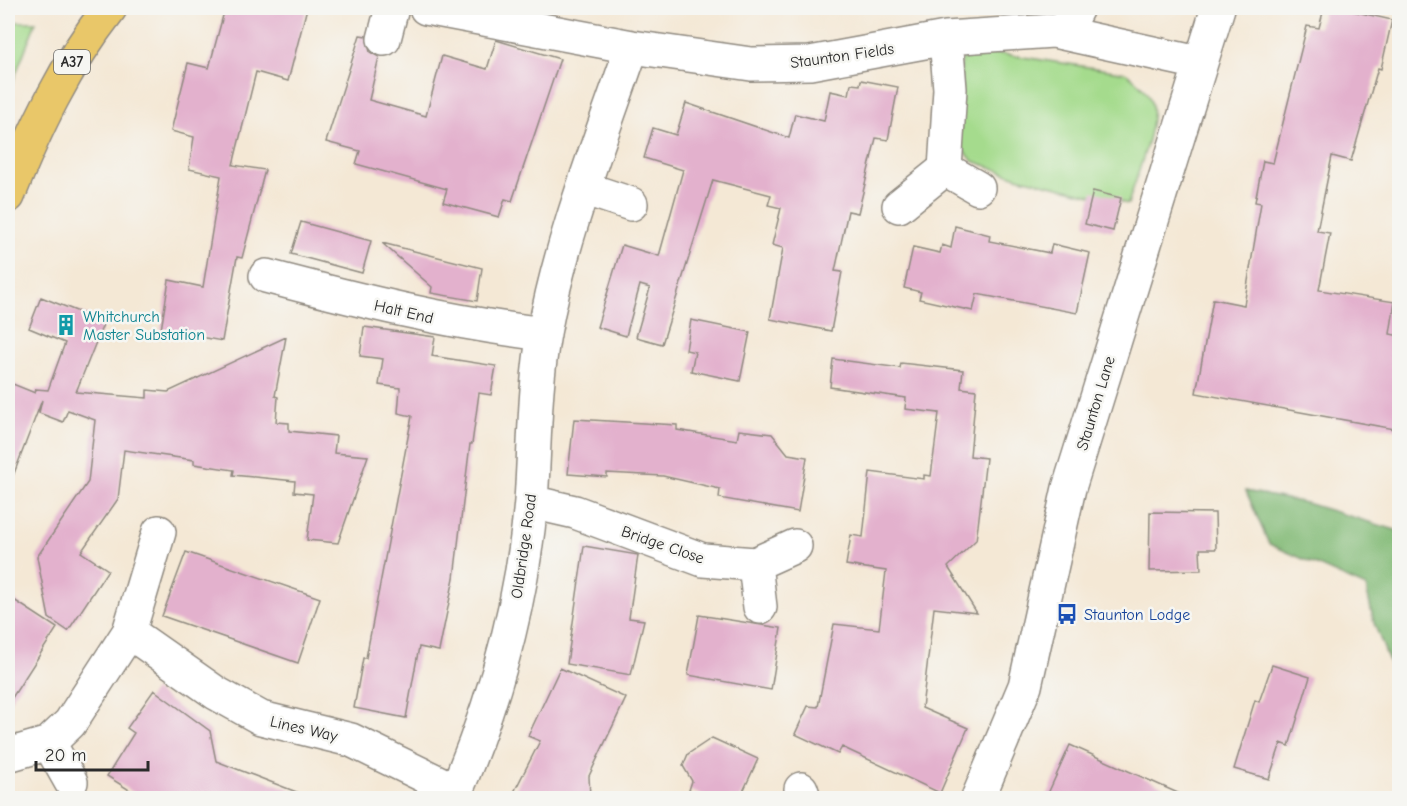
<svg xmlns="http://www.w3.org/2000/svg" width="1407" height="806" font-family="'Comic Neue',sans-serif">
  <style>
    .green { fill: #a5db8d; stroke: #68835c; stroke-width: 1.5 }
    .forest { fill: #84bb78; stroke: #587352; stroke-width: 1.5 }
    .building { fill: #e3b1cd }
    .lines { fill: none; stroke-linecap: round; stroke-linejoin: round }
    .minor-casing { stroke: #908a80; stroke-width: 36 }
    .trunk-casing { stroke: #908a80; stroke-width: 36 }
    .minor { stroke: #fff; stroke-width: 33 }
    .trunk { stroke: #e9c769; stroke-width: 33 }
    .labels { text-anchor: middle; stroke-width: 5; stroke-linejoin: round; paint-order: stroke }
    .shield { fill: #f6f6f2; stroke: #686867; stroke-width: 1.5 }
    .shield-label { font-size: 15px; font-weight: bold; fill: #2b2b2b }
    .street-label { font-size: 16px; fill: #2b2b2b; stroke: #f6f6f2 }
    .culture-label { font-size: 16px; fill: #0d838f; stroke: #f6f6f2; text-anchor: start }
    .transit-label { font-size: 16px; fill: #164399; stroke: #f6f6f2; text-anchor: start }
  </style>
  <rect width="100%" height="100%" fill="#f6f6f2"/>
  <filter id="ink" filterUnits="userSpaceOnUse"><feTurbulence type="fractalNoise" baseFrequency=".0167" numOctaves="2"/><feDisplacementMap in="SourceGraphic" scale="12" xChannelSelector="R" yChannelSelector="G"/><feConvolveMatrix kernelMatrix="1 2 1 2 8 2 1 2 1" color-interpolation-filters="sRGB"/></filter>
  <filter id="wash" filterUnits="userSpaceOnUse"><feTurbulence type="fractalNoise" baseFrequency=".008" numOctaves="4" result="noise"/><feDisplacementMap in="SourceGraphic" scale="24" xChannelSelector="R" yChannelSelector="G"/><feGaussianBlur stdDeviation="1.35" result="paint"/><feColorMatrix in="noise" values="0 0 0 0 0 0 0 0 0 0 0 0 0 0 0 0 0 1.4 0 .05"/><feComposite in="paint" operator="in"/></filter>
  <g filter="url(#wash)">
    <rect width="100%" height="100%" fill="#f4e8d5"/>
    <path class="green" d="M8,22H36L8,94Z
      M977,50L1127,73C1137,82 1150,92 1152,106C1156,126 1135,182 1128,204L1017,177L973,161L960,146L961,60Z"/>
    <path class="forest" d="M1246,491L1306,503L1399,531V687L1374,623L1366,587L1269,544Z"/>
    <g id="blocks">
      <path class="building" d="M225,8H307L288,81L256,72L233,165L265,170L242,258L237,257L222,341L161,330L169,280L203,287L221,176L189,169L194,137L171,131L188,63L209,68Z
        M1324,8H1339L1392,20L1381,69L1378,68L1351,161L1332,156L1317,231L1330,233L1319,290L1395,302L1390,334L1400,336V430L1196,393L1213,299L1244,305L1261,203L1255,202L1263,161L1273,163L1307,26L1319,28Z
        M360,35L366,36L370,52L379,57L369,100L426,116L442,56L487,69L496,40L560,59L512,201L505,199L499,217L443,202L447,189L356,164L360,151L326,142Z
        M861,80L898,87L888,140L876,138L858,213L848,211L835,271L842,272L831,331L770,319L783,248L772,245L781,208L768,205L771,195L713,180L662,344L636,337L650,288L640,285L626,336L597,327L622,245L659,256L683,170L644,158L653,128L676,135L686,103L789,138L795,114L824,121L830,91L849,95L851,84L860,85Z
        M1093,191L1121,198L1113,231L1085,224Z
        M301,222L371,241L362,273L291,254Z
        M955,226L990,235L989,241L1050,253L1052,244L1090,253L1077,313L977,294L973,311L919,299L921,292L904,288L913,247L940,253L942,245L951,248Z
        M382,243L482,268L477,301L431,293L432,287Z
        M41,297L104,322L76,392L147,398V390L168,392L286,337L275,396L278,397L276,422L289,423V431L336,436L334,453L368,456L338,543L307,540L313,494L294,492L295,481L233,475L234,470L194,464V460L124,450L118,499L81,552L108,570L68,631L49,618L37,557L88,482L95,420L68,410L63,422L39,413L42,400L10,484L8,483V382L35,393L36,389L48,390L65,343L29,328Z
        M691,320L750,332L740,381L691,371L695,352L686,350Z
        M364,327L435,337L432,356L496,366L491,395L479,393L472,444H470L454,578L439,651L419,647L406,718L354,708L363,658H366L412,416L398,413L400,388L379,385L383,359L360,356Z
        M833,359L900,368L901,363L963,370L961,388L976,390L970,456L986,458L978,526L976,540L948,567L977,613L934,608L922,708L968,728L940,793L842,747L838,754L795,734L808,706L818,707L834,624L879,629L886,571L846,565L851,535L863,537L870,472L924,479V475L931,476L939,413L905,409L906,398L830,387Z
        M574,419L677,425V430L737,440L739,430L772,434L788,454L807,457L798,512L719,498L720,489L663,476L607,473V477L568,474Z
        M1150,512L1215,513L1216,549H1200L1201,570L1149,571Z
        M584,546L638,555L629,618L644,620L631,675L567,664Z
        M186,552L320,598L298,663L162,616Z
        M8,596L57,628L8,704Z
        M699,615L781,628L771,690L688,675Z
        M1272,665L1310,677L1289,746L1281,743L1269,779L1234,769L1255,700L1259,702Z
        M560,668L626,698L589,776L590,798H511L540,741L528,736Z
        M154,690L210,731L216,761L307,796V798H142L107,776L134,733L127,728Z
        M712,738L758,759L740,798H708L689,790L692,781L683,766L688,754Z
        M1070,745L1189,798H1046Z"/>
    </g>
  </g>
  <g filter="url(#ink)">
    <use href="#blocks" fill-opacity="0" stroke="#908a80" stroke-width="1.5"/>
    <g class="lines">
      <defs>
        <path id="minor" d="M426,8L632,47L751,64L810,63L946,38L1053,31L1199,63
          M1064,33L1077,8
          M384,39L392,8
          M945,169L978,188
          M583,188L631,204
          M899,206L945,169L950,89L946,38
          M266,276C361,301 446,322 544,334
          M531,502L575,512L703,560L755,564L795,546
          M755,564L760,607
          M129,632L216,693L261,718L351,740L456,791
          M49,743L70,723L129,632L159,532
          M8,755L49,743L71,782
          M801,789L804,798
          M453,798C494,704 522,604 531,501C535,445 534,389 544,333C562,235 600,141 632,47
          M978,798L1025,686L1069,488L1218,8"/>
        <path id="trunk" d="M8,196C35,129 65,65 110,8"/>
      </defs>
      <use href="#minor" class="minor-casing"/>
      <use href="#trunk" class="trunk-casing"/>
      <use href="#minor" class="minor"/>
      <use href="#trunk" class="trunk"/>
    </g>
  </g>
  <defs>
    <symbol id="building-bare" viewBox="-9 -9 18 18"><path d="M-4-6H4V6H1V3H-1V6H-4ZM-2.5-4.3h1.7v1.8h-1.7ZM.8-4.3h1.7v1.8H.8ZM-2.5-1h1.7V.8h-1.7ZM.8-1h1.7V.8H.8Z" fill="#0f9aa8" stroke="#f6f6f2" stroke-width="2.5" paint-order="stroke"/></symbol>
    <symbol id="bus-bare" viewBox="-9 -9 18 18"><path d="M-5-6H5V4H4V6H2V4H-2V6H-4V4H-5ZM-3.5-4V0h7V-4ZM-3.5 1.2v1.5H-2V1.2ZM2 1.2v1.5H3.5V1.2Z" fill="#1a4fb4" stroke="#f6f6f2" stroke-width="2.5" paint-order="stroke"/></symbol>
  </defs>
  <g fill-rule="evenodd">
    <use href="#building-bare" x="51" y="310" width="30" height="30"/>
    <use href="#bus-bare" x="1052" y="599" width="30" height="30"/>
  </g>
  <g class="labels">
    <rect class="shield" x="54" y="50" width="36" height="24" rx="4.5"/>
    <g class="shield-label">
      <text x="72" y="67">A37</text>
    </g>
    <g class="street-label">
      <text transform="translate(842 55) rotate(-8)" y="6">Staunton Fields</text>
      <text transform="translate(404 311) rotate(13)" y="6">Halt End</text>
      <text transform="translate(1095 403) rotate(-73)" y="6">Staunton Lane</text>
      <text transform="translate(663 544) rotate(19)" y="6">Bridge Close</text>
      <text transform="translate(523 546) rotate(-82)" y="6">Oldbridge Road</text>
      <text transform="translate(304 728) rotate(13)" y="6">Lines Way</text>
    </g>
    <g class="culture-label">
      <text x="83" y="322">Whitchurch<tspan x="83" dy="18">Master Substation</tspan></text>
    </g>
    <g class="transit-label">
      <text x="1084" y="620">Staunton Lodge</text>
    </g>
  </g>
  <rect width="1407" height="806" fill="none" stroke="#f6f6f2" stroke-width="30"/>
  <path d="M36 761v9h112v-9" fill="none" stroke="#2b2b2b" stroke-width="3"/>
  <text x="45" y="761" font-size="18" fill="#2b2b2b" stroke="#f6f6f2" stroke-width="4.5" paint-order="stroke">20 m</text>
</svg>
